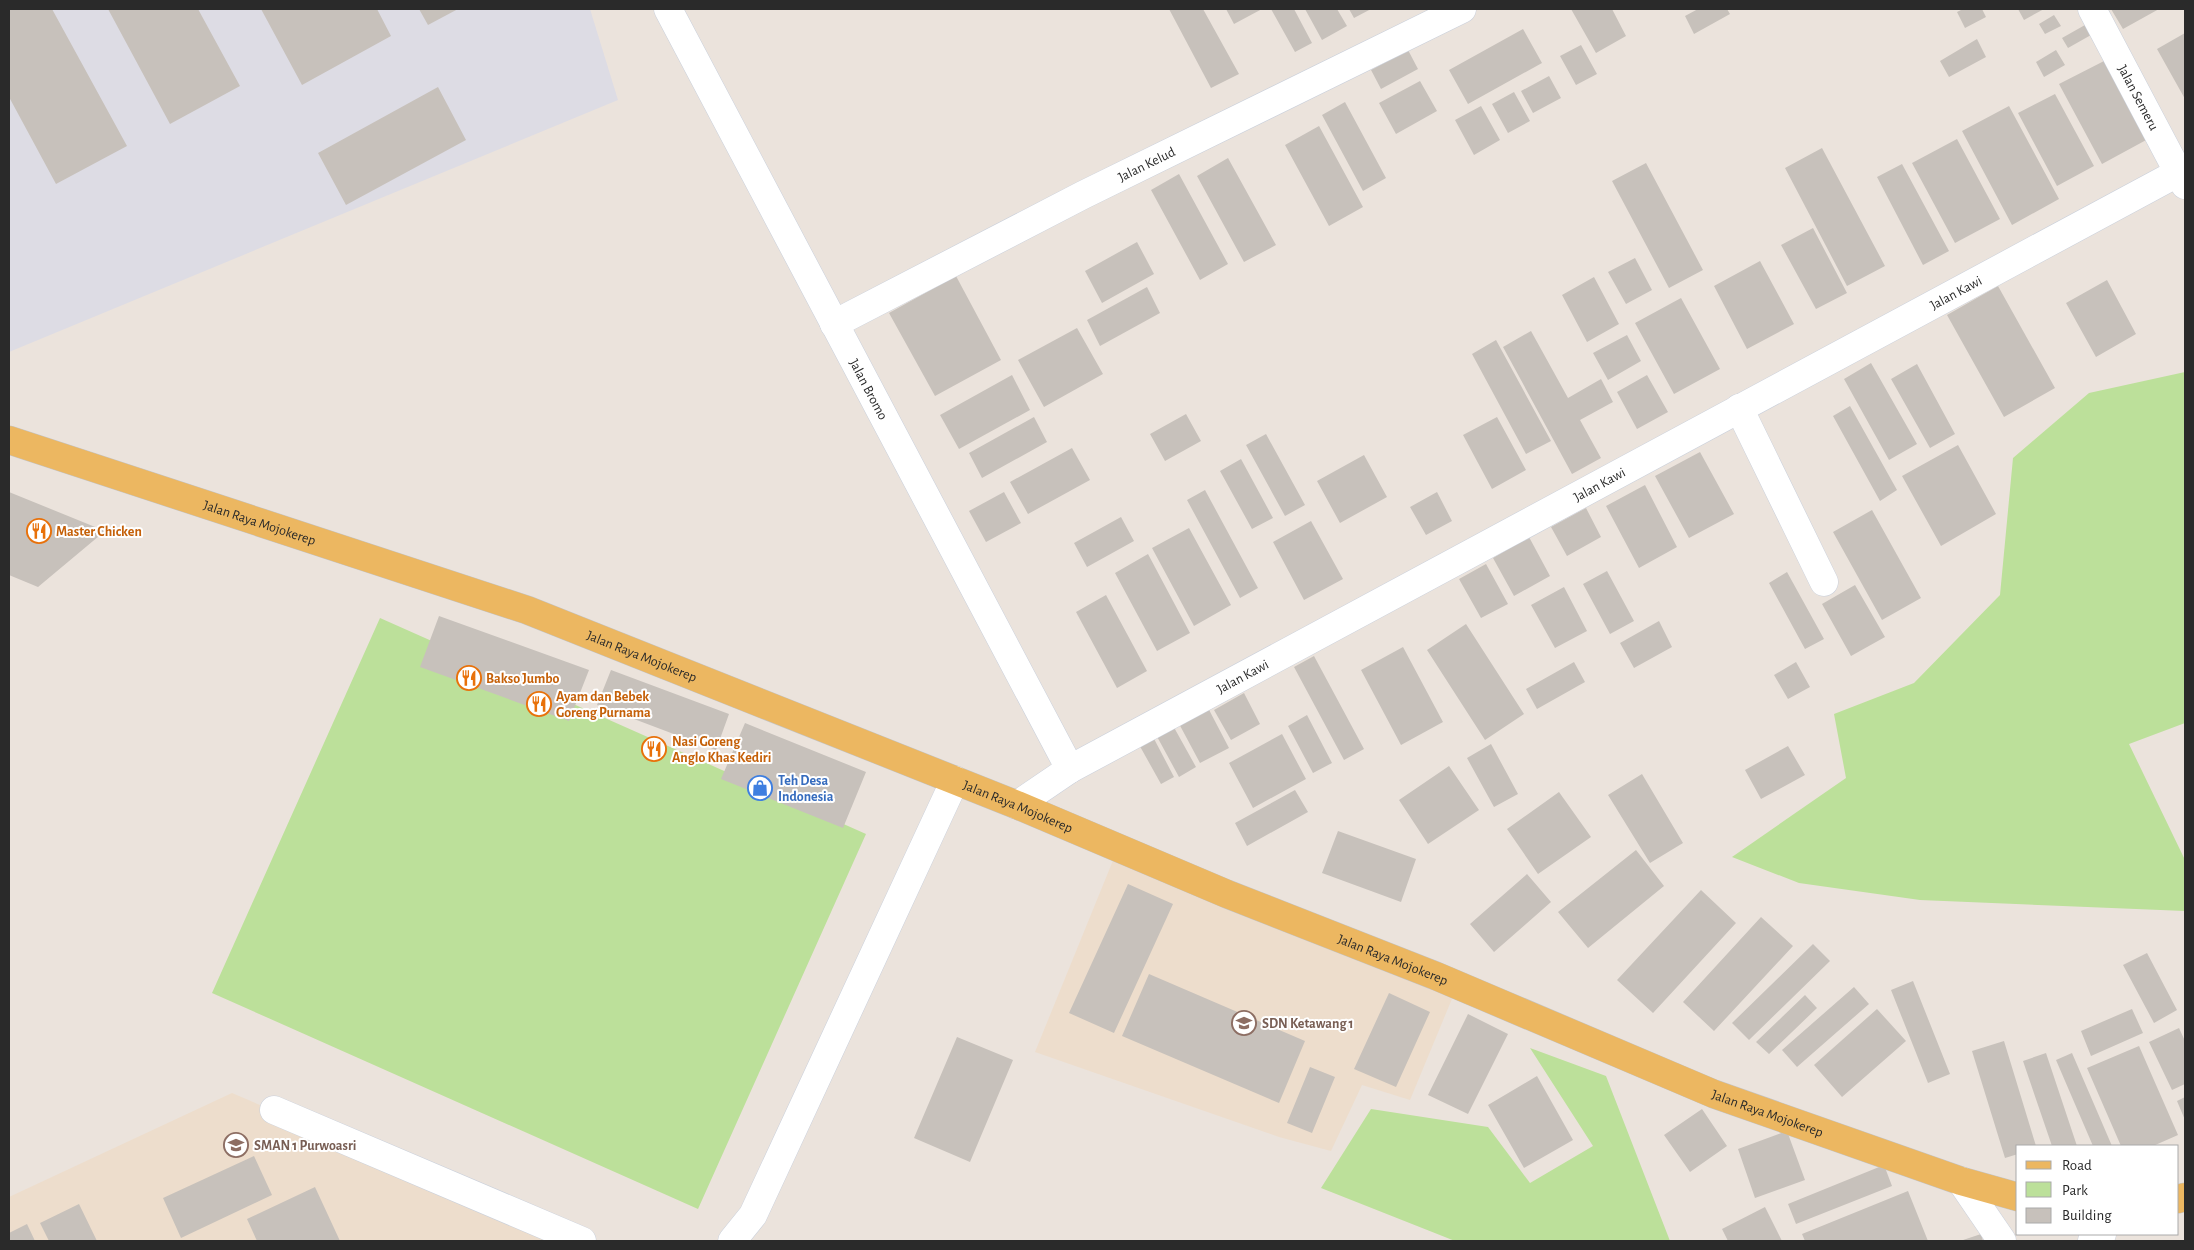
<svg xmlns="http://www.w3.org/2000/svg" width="2194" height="1250" font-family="'Alegreya Sans',sans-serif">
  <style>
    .industrial { fill: #dddce4 }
    .education { fill: #edddcc }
    .green { fill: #bce09a }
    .building { fill: #c7c1bb }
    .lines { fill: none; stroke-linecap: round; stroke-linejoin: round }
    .minor-casing { stroke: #cad0db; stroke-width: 29 }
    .major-casing { stroke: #c3c3c3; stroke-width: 29 }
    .minor { stroke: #fff; stroke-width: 28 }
    .major { stroke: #ecb761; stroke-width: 28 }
    .labels { text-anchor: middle; stroke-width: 4; stroke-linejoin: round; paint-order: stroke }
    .street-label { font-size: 14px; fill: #2a2a2a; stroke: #fff }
    .food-label { font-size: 14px; font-weight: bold; fill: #c56008; stroke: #fff; text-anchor: start }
    .shop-label { font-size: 14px; font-weight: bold; fill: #366cbe; stroke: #fff; text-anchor: start }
    .education-label { font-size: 14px; font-weight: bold; fill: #785e54; stroke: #fff; text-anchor: start }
  </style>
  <rect width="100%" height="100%" fill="#ebe3dc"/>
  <path class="industrial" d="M9,9H590L618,100L9,352Z"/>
  <path class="education" d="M1114,858L1454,994L1410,1100L1362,1085L1331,1151L1279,1137L1035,1052Z
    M232,1093L575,1241H9V1197Z"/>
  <path class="green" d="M2185,372V723L2129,744L2185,860V911L1920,900L1799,883L1732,857L1846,778L1834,714L1914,683L2000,595L2013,458L2089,393Z
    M380,618L866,834L698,1209L212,993Z
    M1530,1048L1606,1076L1670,1241H1455L1321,1188L1371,1109L1488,1127L1530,1183L1593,1146Z"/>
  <path class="building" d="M9,9H52L127,146L56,184L9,97Z
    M108,9H198L240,86L170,124Z
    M261,9H377L391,36L302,85Z
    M419,9H458L428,25Z
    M1169,9H1203L1239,74L1211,88Z
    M1226,9H1262L1234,24Z
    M1271,9H1294L1312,43L1295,52Z
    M1305,9H1337L1347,26L1322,40Z
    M1349,9H1371L1354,18Z
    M1571,9H1612L1626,36L1596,53Z
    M1698,9H1727L1730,14L1694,34L1685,16Z
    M1963,9H1982L1986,17L1965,28L1957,12Z
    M2018,9H2044L2024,20Z
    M2111,9H2159L2123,29Z
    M2054,15L2061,26L2045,34L2039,24Z
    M2085,25L2091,35L2068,48L2062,38Z
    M1523,29L1542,63L1468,104L1449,70Z
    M2185,33V99L2157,49Z
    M1977,39L1986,57L1949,77L1940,61Z
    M1581,45L1597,74L1576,85L1560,56Z
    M1408,50L1418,69L1381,89L1371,70Z
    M2056,50L2065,65L2044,77L2036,62Z
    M2106,60L2148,139L2102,164L2059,84Z
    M1549,76L1561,98L1533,113L1521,91Z
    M1420,81L1437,111L1396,134L1379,103Z
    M438,87L466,140L346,205L318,153Z
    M1514,92L1530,121L1508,133L1492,104Z
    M2055,94L2094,166L2057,186L2018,113Z
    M1345,102L1386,178L1363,191L1322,115Z
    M1481,106L1500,140L1474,155L1455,120Z
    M2009,106L2059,199L2012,225L1962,131Z
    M1319,126L1363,207L1329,226L1285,145Z
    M1957,139L2000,219L1955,243L1912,163Z
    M1822,148L1885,266L1847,286L1785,168Z
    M1228,158L1276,245L1244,262L1197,176Z
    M1646,163L1703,270L1669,288L1612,181Z
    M1902,164L1949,251L1923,265L1877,177Z
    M1179,174L1228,264L1200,280L1151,190Z
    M1813,228L1847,293L1816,309L1781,245Z
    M1137,242L1154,274L1102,303L1085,271Z
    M1635,258L1652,290L1626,304L1608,272Z
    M1760,261L1794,324L1747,349L1714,286Z
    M956,276L1001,360L935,396L889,313Z
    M1594,277L1619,324L1587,342L1562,295Z
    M2107,280L2136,334L2096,357L2066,303Z
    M1998,286L2055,388L2004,417L1947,315Z
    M1147,287L1160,313L1100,346L1087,320Z
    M1681,298L1720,369L1674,394L1635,323Z
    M1077,328L1103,374L1044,407L1018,360Z
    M1531,331L1568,398L1601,379L1613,402L1580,420L1601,458L1572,474L1503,347Z
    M1627,335L1641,361L1608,380L1593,353Z
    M1496,340L1551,441L1526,454L1472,354Z
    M1871,363L1917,444L1889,460L1844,379Z
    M1917,364L1955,434L1930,448L1891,379Z
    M1012,375L1030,410L959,449L940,415Z
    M1647,375L1668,412L1637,429L1617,392Z
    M1850,406L1897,490L1880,501L1833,416Z
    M1186,414L1201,441L1165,461L1150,434Z
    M1034,417L1047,442L982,478L969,453Z
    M1497,417L1526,470L1492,489L1463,435Z
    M1266,434L1305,505L1285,516L1246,445Z
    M1958,445L1996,514L1941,546L1902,476Z
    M1072,448L1090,480L1028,514L1010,482Z
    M1700,452L1734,514L1689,538L1655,476Z
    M1364,455L1387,497L1340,523L1317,481Z
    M1241,459L1273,518L1252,529L1220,471Z
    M1645,485L1677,547L1639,568L1606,506Z
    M1205,490L1258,588L1240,598L1187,500Z
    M9,492L105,531L38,587L9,575Z
    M1004,492L1021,523L986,542L969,511Z
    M1437,492L1452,521L1426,535L1410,507Z
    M1586,508L1601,537L1567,556L1551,527Z
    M1872,510L1921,598L1882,620L1833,532Z
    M1121,517L1134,541L1087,567L1074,543Z
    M1311,521L1343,579L1304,600L1273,542Z
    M1189,528L1231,605L1194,626L1152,548Z
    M1529,537L1550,576L1514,596L1493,558Z
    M1148,554L1190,633L1157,651L1115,573Z
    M1486,564L1508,604L1481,618L1459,579Z
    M1607,571L1634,621L1610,634L1583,584Z
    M1787,572L1824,639L1805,649L1769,583Z
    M1855,585L1885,637L1851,656L1822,604Z
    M1564,587L1587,631L1555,648L1531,605Z
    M1106,595L1147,671L1117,688L1076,612Z
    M439,616L589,670L569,721L420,667Z
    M1659,621L1672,647L1634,668L1620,643Z
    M1466,624L1524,714L1485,740L1427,650Z
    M1403,647L1443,722L1401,745L1361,670Z
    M1314,656L1364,749L1344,760L1294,667Z
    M1574,662L1585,682L1537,709L1526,689Z
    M1796,662L1810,687L1788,699L1774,675Z
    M611,670L729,714L716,750L597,705Z
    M1244,693L1260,724L1231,740L1214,710Z
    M1206,704L1229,748L1200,763L1177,720Z
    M1307,715L1332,763L1313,773L1288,726Z
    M1171,722L1196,767L1179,777L1154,731Z
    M745,723L866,772L843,828L721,779Z
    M1151,733L1174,777L1161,784L1137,741Z
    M1282,734L1306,779L1253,808L1229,763Z
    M1491,744L1518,794L1494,807L1467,758Z
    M1788,746L1805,775L1761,799L1745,770Z
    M1449,766L1479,810L1428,844L1399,800Z
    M1642,774L1683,843L1650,863L1608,795Z
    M1295,790L1308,812L1247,846L1235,823Z
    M1559,792L1591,837L1538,874L1507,829Z
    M1338,831L1416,859L1401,902L1322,873Z
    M1636,850L1664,886L1588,948L1558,912Z
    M1527,874L1551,902L1494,952L1470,924Z
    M1128,884L1173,904L1114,1033L1069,1013Z
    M1701,890L1736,923L1653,1013L1617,980Z
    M1761,917L1793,946L1714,1031L1683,1002Z
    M1813,944L1830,961L1749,1040L1732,1023Z
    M2147,953L2177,1010L2154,1023L2123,965Z
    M1149,974L1305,1041L1279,1103L1122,1036Z
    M1913,981L1950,1074L1928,1083L1891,990Z
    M1854,987L1869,1004L1797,1067L1782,1050Z
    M1389,993L1430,1012L1396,1087L1354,1069Z
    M1805,995L1817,1008L1769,1054L1756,1042Z
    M1877,1009L1906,1041L1842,1097L1814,1065Z
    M2132,1009L2143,1033L2091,1056L2081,1031Z
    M1468,1014L1508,1034L1468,1114L1428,1095Z
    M2179,1028L2185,1041V1084L2172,1090L2149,1042Z
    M957,1037L1013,1060L970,1162L914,1138Z
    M2004,1041L2036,1146H2018V1154L2005,1158L1972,1051Z
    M2139,1046L2178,1135L2153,1146H2121L2087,1068Z
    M2046,1053L2077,1146H2052L2023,1061Z
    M2072,1053L2112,1146H2093L2056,1060Z
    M1310,1067L1335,1077L1312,1133L1287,1123Z
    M1537,1076L1573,1140L1524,1168L1488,1105Z
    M2185,1097V1120L2177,1101Z
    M1702,1109L1727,1146L1690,1172L1664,1135Z
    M1787,1131L1805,1180L1755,1198L1738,1149Z
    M254,1156L272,1195L181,1238L163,1198Z
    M1884,1165L1892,1186L1796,1224L1788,1204Z
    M315,1187L340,1241H257L247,1219Z
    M1908,1191L1928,1241H1805L1802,1234Z
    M79,1204L97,1241H49L40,1223Z
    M1765,1207L1782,1241H1728L1722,1229Z
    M27,1224L35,1241H9V1233Z
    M1981,1234L1983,1241H1960Z"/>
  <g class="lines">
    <defs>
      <g id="minor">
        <path id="s1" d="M668,9L1070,769"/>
        <path id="s2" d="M2092,9L2185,185"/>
        <path id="s3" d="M834,324L1083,195L1462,9"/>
        <path d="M1739,408L1824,582"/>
        <path id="s4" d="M1017,805L1070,769L2185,169"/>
        <path d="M274,1110L582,1241"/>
        <path d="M1961,1181L2002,1241"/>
        <path d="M732,1241L753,1215L955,780"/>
        <path d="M2092,1241L2102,1234"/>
      </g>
      <g id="major">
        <path id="s5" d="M9,440L527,610L1017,805L1227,894L1436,976L1714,1094L1961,1181L2018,1197"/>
        <path d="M2178,1199L2185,1197"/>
      </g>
    </defs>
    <use href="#minor" class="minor-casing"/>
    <use href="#major" class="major-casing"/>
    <use href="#minor" class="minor"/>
    <use href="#major" class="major"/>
  </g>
  <defs>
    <symbol id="restaurant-ring" viewBox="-11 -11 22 22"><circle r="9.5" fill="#fff" stroke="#e8710a" stroke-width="1.5"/><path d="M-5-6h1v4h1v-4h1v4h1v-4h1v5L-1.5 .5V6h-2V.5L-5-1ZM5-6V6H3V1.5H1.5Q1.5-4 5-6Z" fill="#e8710a"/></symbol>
    <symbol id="shop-ring" viewBox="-11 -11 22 22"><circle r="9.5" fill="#fff" stroke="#3f7fe0" stroke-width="1.5"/><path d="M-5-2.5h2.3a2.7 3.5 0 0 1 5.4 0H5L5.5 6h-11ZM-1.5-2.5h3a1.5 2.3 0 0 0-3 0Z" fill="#3f7fe0"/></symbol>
    <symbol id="school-ring" viewBox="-11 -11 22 22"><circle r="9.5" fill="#fff" stroke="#8d6e63" stroke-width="1.5"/><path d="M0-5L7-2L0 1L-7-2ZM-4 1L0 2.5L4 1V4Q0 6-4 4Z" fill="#8d6e63"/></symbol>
  </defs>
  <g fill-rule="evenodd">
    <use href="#restaurant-ring" x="25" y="517" width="28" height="28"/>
    <use href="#restaurant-ring" x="455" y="664" width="28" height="28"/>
    <use href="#restaurant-ring" x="525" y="690" width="28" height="28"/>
    <use href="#restaurant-ring" x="640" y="735" width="28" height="28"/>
    <use href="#shop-ring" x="746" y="774" width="28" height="28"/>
    <use href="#school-ring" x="1230" y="1009" width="28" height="28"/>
    <use href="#school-ring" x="222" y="1131" width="28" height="28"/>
  </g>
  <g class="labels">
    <g class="street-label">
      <text dy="5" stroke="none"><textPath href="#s2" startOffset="100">Jalan Semeru</textPath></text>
      <text dy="5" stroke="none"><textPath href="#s3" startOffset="351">Jalan Kelud</textPath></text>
      <text dy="5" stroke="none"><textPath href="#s4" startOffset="1070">Jalan Kawi</textPath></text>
      <text dy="5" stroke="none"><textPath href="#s1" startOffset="430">Jalan Bromo</textPath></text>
      <text dy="5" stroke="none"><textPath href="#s4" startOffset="665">Jalan Kawi</textPath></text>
      <text dy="5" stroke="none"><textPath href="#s5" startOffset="264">Jalan Raya Mojokerep</textPath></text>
      <text dy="5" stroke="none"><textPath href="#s5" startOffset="669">Jalan Raya Mojokerep</textPath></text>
      <text dy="5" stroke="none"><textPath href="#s4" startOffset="260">Jalan Kawi</textPath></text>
      <text dy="5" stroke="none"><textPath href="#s5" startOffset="1074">Jalan Raya Mojokerep</textPath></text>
      <text dy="5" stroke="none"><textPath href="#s5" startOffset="1479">Jalan Raya Mojokerep</textPath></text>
      <text dy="5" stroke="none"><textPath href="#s5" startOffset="1884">Jalan Raya Mojokerep</textPath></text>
    </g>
    <g class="food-label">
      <text x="56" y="536">Master Chicken</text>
      <text x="486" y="683">Bakso Jumbo</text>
      <text x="556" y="701">Ayam dan Bebek<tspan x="556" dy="16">Goreng Purnama</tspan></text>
      <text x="672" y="746">Nasi Goreng<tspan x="672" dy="16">Anglo Khas Kediri</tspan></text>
    </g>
    <g class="shop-label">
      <text x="778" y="785">Teh Desa<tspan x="778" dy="16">Indonesia</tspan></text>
    </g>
    <g class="education-label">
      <text x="1262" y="1028">SDN Ketawang 1</text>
      <text x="254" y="1150">SMAN 1 Purwoasri</text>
    </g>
  </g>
  <rect width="2194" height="1250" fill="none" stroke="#2a2a2a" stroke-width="20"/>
  <rect x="2016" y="1145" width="162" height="90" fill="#ffffff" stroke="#aaaaaa"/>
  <rect x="2026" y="1161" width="25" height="8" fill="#ecb761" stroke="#aaaaaa"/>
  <text x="2062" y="1170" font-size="15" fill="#2a2a2a">Road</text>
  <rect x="2026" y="1182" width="25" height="15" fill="#bce09a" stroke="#aaaaaa"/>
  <text x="2062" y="1195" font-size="15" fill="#2a2a2a">Park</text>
  <rect x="2026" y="1208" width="25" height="15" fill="#c7c1bb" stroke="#aaaaaa"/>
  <text x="2062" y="1220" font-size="15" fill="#2a2a2a">Building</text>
</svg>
